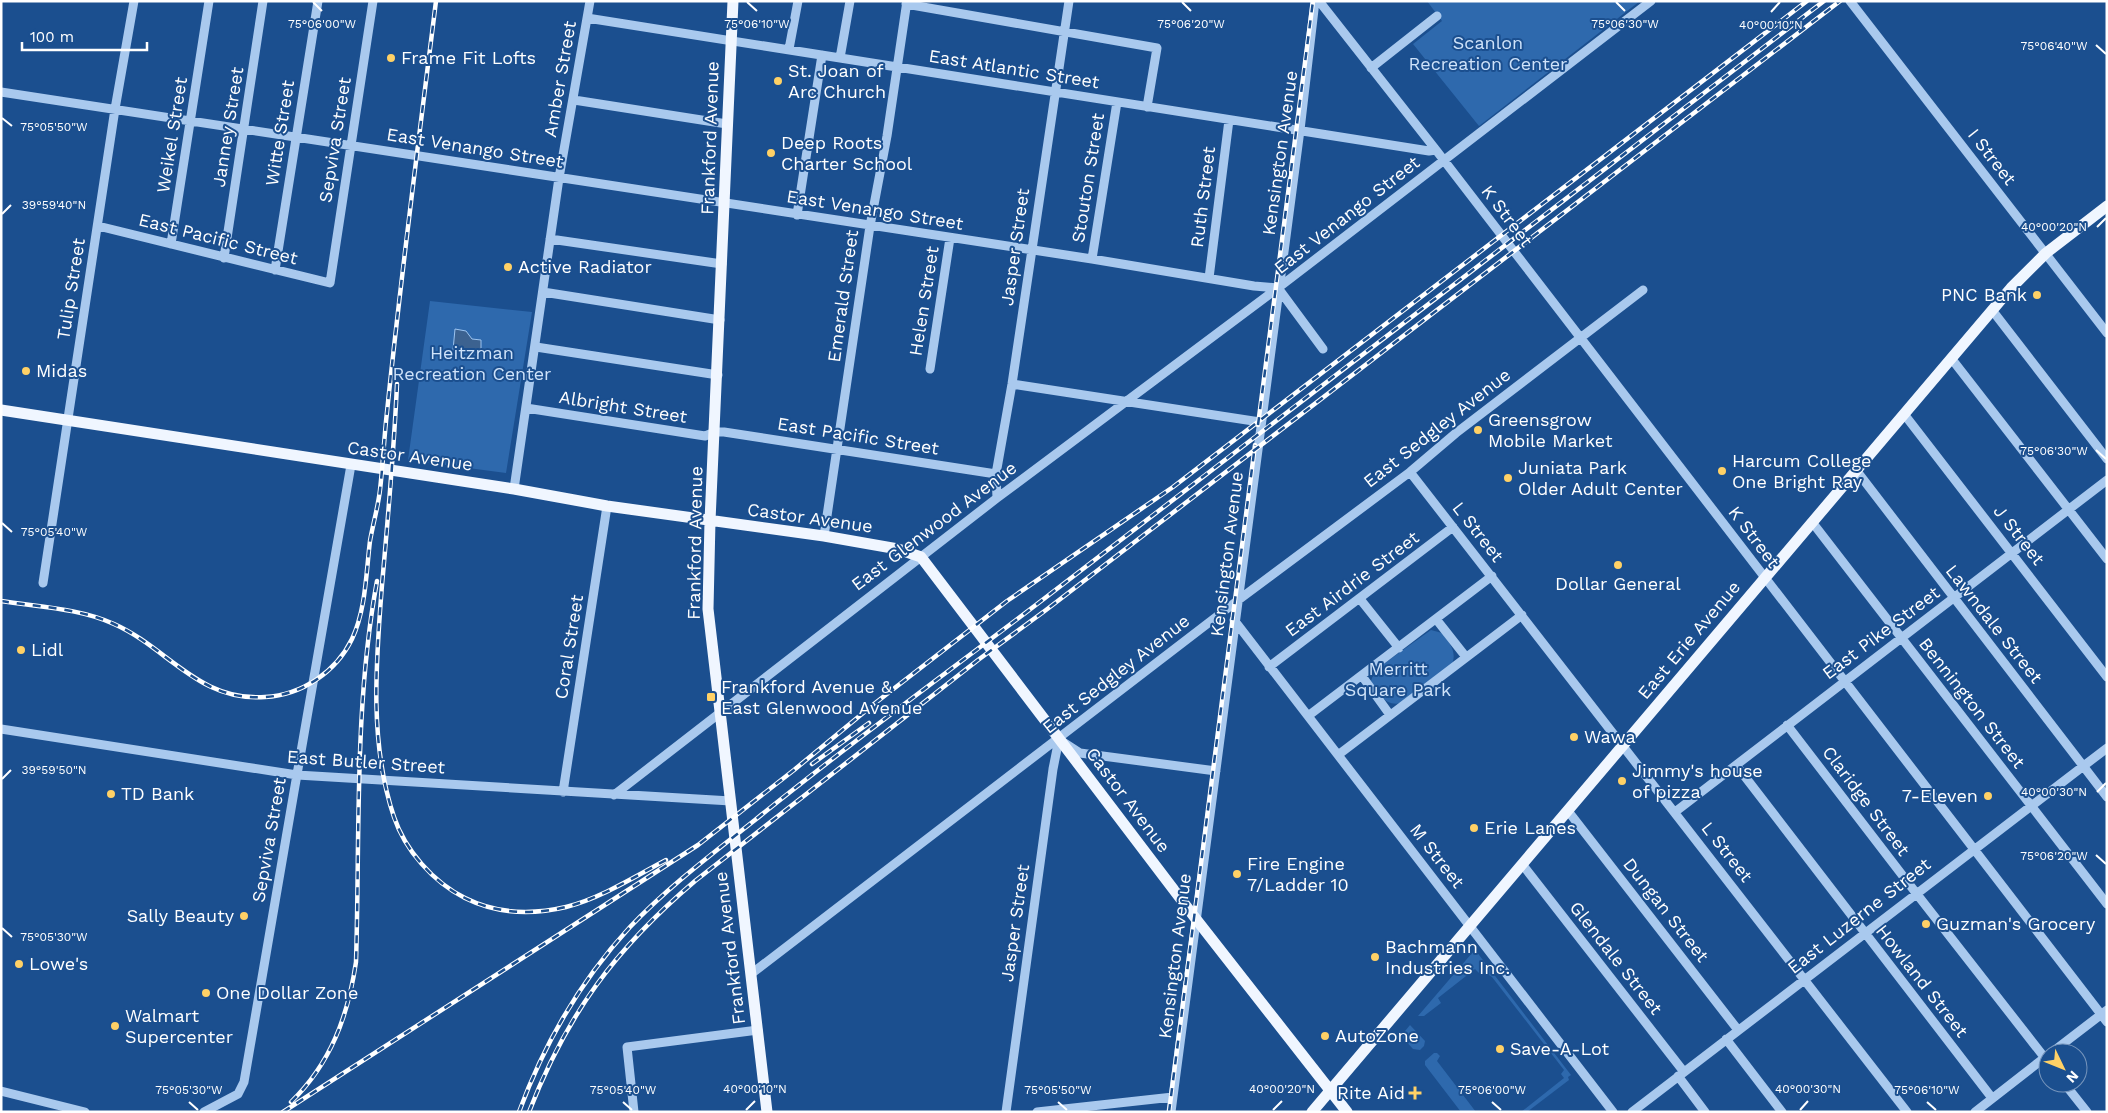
<svg xmlns="http://www.w3.org/2000/svg" width="2108" height="1113" font-family="'Work Sans',sans-serif">
  <style>
    .green { fill: #2e69ad }
    .water { fill: #3c6290; stroke: #9cc4f0 }
    .lines { fill: none; stroke-linecap: round; stroke-linejoin: round }
    .minor { stroke: #a9c9ee; stroke-width: 9 }
    .major { stroke: #f0f6ff; stroke-width: 11 }
    .rail-casing { stroke: #fff; stroke-width: 4.5 }
    .rail { stroke: #1b4f8f; stroke-width: 2.5; stroke-dasharray: 8; stroke-linecap: butt }
    .ticks { fill: none; stroke: #fff; stroke-width: 2 }
    .poi-dot { fill: #ffd166; stroke: #1b4f8f; stroke-width: 2 }
    .labels { text-anchor: middle; stroke-width: 4; stroke-linejoin: round; paint-order: stroke }
    .park-label { font-size: 18px; fill: #cfe3fa; stroke: #1b4f8f }
    .poi-label { font-size: 18px; fill: #fff; stroke: #1b4f8f; text-anchor: start }
    .street-label { font-size: 18px; fill: #fff; stroke: #1b4f8f }
    .ticks-label { font-size: 12px; text-anchor: middle; fill: #fff; stroke: #1b4f8f; stroke-width: 4; stroke-linejoin: round; paint-order: stroke }
  </style>
  <rect width="100%" height="100%" fill="#1b4f8f"/>
  <path class="green" d="M1427,1H1640L1479,126L1413,44L1442,21Z
    M430,301L532,312L506,473L408,460Z
    M1431,630L1442,633C1450,643 1457,652 1452,664L1401,703C1386,707 1377,693 1371,681L1375,670Z
    M1476,951L1571,1075L1568,1077L1569,1080L1527,1112H1521L1564,1078L1561,1074L1564,1070L1492,977L1486,973H1479L1475,969L1438,998L1441,1003L1424,1016H1418L1472,953Z
    M1410,1025L1425,1041L1424,1046L1420,1050L1413,1049L1401,1036Z
    M1434,1053H1437L1440,1056L1437,1061L1476,1112H1461L1425,1065V1061Z"/>
  <path class="water" d="M455,329L466,331L472,339L481,340V353L453,350Z"/>
  <g class="lines">
    <path class="minor" d="M1319,1L1436,150L2107,1022
      M1850,1L2107,333
      M906,4L1157,48L1147,107
      M587,18L1429,151L1436,150
      M789,49L798,1
      M840,58L850,1
      M1371,68L1437,16
      M1,92L1092,259L1254,286L1278,288
      M574,100L727,124
      M797,215L822,55
      M98,226L330,283L373,1
      M550,239L722,264
      M171,244L209,1
      M224,258L263,1
      M1092,259L1117,102
      M275,270L318,1
      M1209,278L1229,120
      M1278,288L1323,349
      M543,292L720,320
      M1992,310L2107,459
      M536,347L718,375
      M1951,358L2107,559
      M930,369L950,238
      M1012,384L1260,422
      M526,408L705,436L715,432H724L996,474
      M1904,414L2107,677
      M1856,470L2107,797
      M1410,472L1907,1112
      M514,489L559,178L590,1
      M997,498L996,474L1012,384L1069,1
      M1812,522L2107,904
      M824,536L870,226L887,136L907,1
      M43,583L115,109L134,1
      M1360,599L1399,648
      M1436,619L1466,657
      M1234,620L1613,1112
      M1269,667L1453,527
      M1362,676L1390,715
      M1308,716L1492,576
      M1787,725L1916,893L2048,1062
      M1,729L297,775L731,801
      M1063,742L1080,753L1216,771
      M1338,755L1522,615
      M1736,765L1992,1098
      M563,792L607,506
      M614,795L997,498L1278,288L1651,1
      M1568,811L1738,1030
      M1675,812L2107,480
      M1522,864L1684,1072
      M751,974L1237,601L1410,472L1456,433L1643,290
      M1726,1039L1782,1112
      M2051,1053L2107,1010
      M1678,1076L1705,1112
      M2064,1083L2087,1112
      M1,1091L85,1112
      M204,1112L238,1094L244,1082C280,876 314,671 351,465
      M634,1112L627,1047L758,1030
      M1006,1112L1053,769L1059,739
      M1037,1112L1173,1097
      M1171,1112L1300,130L1315,1
      M1632,1112L2107,748
      M1975,1112L2048,1055"/>
    <path class="major" d="M733,1L710,521L708,609L767,1112
      M1,410L514,489L607,506L824,536L898,549L921,557L1196,919L1347,1112
      M1312,1112L2011,288L2046,253L2107,206"/>
    <defs>
      <path id="rail" d="M397,384C394,451 388,518 382,585C376,662 369,743 394,817C405,850 433,882 465,898C497,914 532,915 566,907C601,898 634,877 666,860
        M1258,425L1313,1
        M1,601C38,607 79,608 114,624C168,648 199,702 265,697C302,695 336,672 352,639C366,609 366,573 370,541C373,524 378,507 380,490C383,464 384,438 387,412C401,275 419,138 436,1
        M812,764L869,723
        M291,1102C331,1063 348,1016 356,962C360,834 354,706 377,581
        M283,1112L698,845L794,770L874,704L1007,601L1173,487L1807,1
        M519,1112C544,1044 581,980 630,927C668,887 712,854 755,820C850,743 948,672 1045,598C1304,399 1564,200 1824,1
        M529,1112C567,1014 615,949 695,881L978,660L1046,610L1840,1
        M1169,1112L1255,445"/>
    </defs>
    <use href="#rail" class="rail-casing"/>
    <use href="#rail" class="rail"/>
  </g>
  <path class="ticks" d="M313,2L322,11M747,2L757,11M1182,2L1191,11M1616,2L1625,11M1771,12L1780,2M2096,45L2106,54M2,118L12,126M2,214L11,205M2097,227L2106,218M2096,450L2106,459M2,523L12,532M2,779L11,770M2097,792L2106,783M2096,855L2106,864M2,928L12,937M189,1102L198,1110M623,1102L632,1110M1058,1102L1067,1110M1492,1102L1501,1110M1927,1102L1936,1110M746,1110L755,1101M1273,1110L1282,1101M1800,1110L1808,1101"/>
  <g class="poi-dot">
    <circle cx="391" cy="58" r="5"/>
    <circle cx="778" cy="81" r="5"/>
    <circle cx="771" cy="153" r="5"/>
    <circle cx="508" cy="267" r="5"/>
    <circle cx="2037" cy="295" r="5"/>
    <circle cx="26" cy="371" r="5"/>
    <circle cx="1478" cy="430" r="5"/>
    <circle cx="1722" cy="471" r="5"/>
    <circle cx="1508" cy="478" r="5"/>
    <circle cx="1618" cy="565" r="5"/>
    <circle cx="21" cy="650" r="5"/>
    <rect x="706" y="692" width="10" height="10" rx="2.5"/>
    <circle cx="1574" cy="737" r="5"/>
    <circle cx="1622" cy="781" r="5"/>
    <circle cx="111" cy="794" r="5"/>
    <circle cx="1988" cy="796" r="5"/>
    <circle cx="1474" cy="828" r="5"/>
    <circle cx="1237" cy="874" r="5"/>
    <circle cx="244" cy="916" r="5"/>
    <circle cx="1926" cy="924" r="5"/>
    <circle cx="1375" cy="957" r="5"/>
    <circle cx="19" cy="964" r="5"/>
    <circle cx="206" cy="993" r="5"/>
    <circle cx="115" cy="1026" r="5"/>
    <circle cx="1325" cy="1036" r="5"/>
    <circle cx="1500" cy="1049" r="5"/>
    <path d="M1412.5 1085.5h5v5h5v5h-5v5h-5v-5h-5v-5h5z"/>
  </g>
  <g class="labels">
    <g class="park-label">
      <text x="1488" y="49">Scanlon<tspan x="1488" dy="21">Recreation Center</tspan></text>
      <text x="472" y="359">Heitzman<tspan x="472" dy="21">Recreation Center</tspan></text>
      <text x="1398" y="675">Merritt<tspan x="1398" dy="21">Square Park</tspan></text>
    </g>
    <g class="poi-label">
      <text x="401" y="64">Frame Fit Lofts</text>
      <text x="788" y="77">St. Joan of<tspan x="788" dy="21">Arc Church</tspan></text>
      <text x="781" y="149">Deep Roots<tspan x="781" dy="21">Charter School</tspan></text>
      <text x="518" y="273">Active Radiator</text>
      <text x="2027" y="301" text-anchor="end">PNC Bank</text>
      <text x="36" y="377">Midas</text>
      <text x="1488" y="426">Greensgrow<tspan x="1488" dy="21">Mobile Market</tspan></text>
      <text x="1732" y="467">Harcum College<tspan x="1732" dy="21">One Bright Ray</tspan></text>
      <text x="1518" y="474">Juniata Park<tspan x="1518" dy="21">Older Adult Center</tspan></text>
      <text x="1618" y="590" text-anchor="middle">Dollar General</text>
      <text x="31" y="656">Lidl</text>
      <text x="721" y="693">Frankford Avenue &amp;<tspan x="721" dy="21">East Glenwood Avenue</tspan></text>
      <text x="1584" y="743">Wawa</text>
      <text x="1632" y="777">Jimmy's house<tspan x="1632" dy="21">of pizza</tspan></text>
      <text x="121" y="800">TD Bank</text>
      <text x="1978" y="802" text-anchor="end">7-Eleven</text>
      <text x="1484" y="834">Erie Lanes</text>
      <text x="1247" y="870">Fire Engine<tspan x="1247" dy="21">7/Ladder 10</tspan></text>
      <text x="234" y="922" text-anchor="end">Sally Beauty</text>
      <text x="1936" y="930">Guzman's Grocery</text>
      <text x="1385" y="953">Bachmann<tspan x="1385" dy="21">Industries Inc.</tspan></text>
      <text x="29" y="970">Lowe's</text>
      <text x="216" y="999">One Dollar Zone</text>
      <text x="125" y="1022">Walmart<tspan x="125" dy="21">Supercenter</tspan></text>
      <text x="1335" y="1042">AutoZone</text>
      <text x="1510" y="1055">Save-A-Lot</text>
      <text x="1405" y="1099" text-anchor="end">Rite Aid</text>
    </g>
    <g class="street-label">
      <text transform="translate(1014 69) rotate(9)" y="6">East Atlantic Street</text>
      <text transform="translate(560 79) rotate(-80)" y="6">Amber Street</text>
      <text transform="translate(228 127) rotate(-81)" y="6">Janney Street</text>
      <text transform="translate(280 133) rotate(-81)" y="6">Witte Street</text>
      <text transform="translate(172 135) rotate(-81)" y="6">Weikel Street</text>
      <text transform="translate(710 138) rotate(-88)" y="6">Frankford Avenue</text>
      <text transform="translate(335 140) rotate(-81)" y="6">Sepviva Street</text>
      <text transform="translate(475 148) rotate(9)" y="6">East Venango Street</text>
      <text transform="translate(1280 153) rotate(-82)" y="6">Kensington Avenue</text>
      <text transform="translate(1992 157) rotate(52)" y="6">I Street</text>
      <text transform="translate(1088 178) rotate(-81)" y="6">Stouton Street</text>
      <text transform="translate(1203 197) rotate(-83)" y="6">Ruth Street</text>
      <text transform="translate(875 210) rotate(9)" y="6">East Venango Street</text>
      <text transform="translate(1347 215) rotate(-38)" y="6">East Venango Street</text>
      <text transform="translate(1507 216) rotate(53)" y="6">K Street</text>
      <text transform="translate(218 239) rotate(14)" y="6">East Pacific Street</text>
      <text transform="translate(1015 247) rotate(-82)" y="6">Jasper Street</text>
      <text transform="translate(71 289) rotate(-81)" y="6">Tulip Street</text>
      <text transform="translate(843 296) rotate(-82)" y="6">Emerald Street</text>
      <text transform="translate(924 301) rotate(-81)" y="6">Helen Street</text>
      <text transform="translate(623 407) rotate(9)" y="6">Albright Street</text>
      <text transform="translate(1437 428) rotate(-38)" y="6">East Sedgley Avenue</text>
      <text transform="translate(858 436) rotate(9)" y="6">East Pacific Street</text>
      <text transform="translate(410 456) rotate(8)" y="6">Castor Avenue</text>
      <text transform="translate(810 518) rotate(8)" y="6">Castor Avenue</text>
      <text transform="translate(934 526) rotate(-37)" y="6">East Glenwood Avenue</text>
      <text transform="translate(1478 532) rotate(52)" y="6">L Street</text>
      <text transform="translate(2019 535) rotate(52)" y="6">J Street</text>
      <text transform="translate(1754 537) rotate(53)" y="6">K Street</text>
      <text transform="translate(695 543) rotate(-89)" y="6">Frankford Avenue</text>
      <text transform="translate(1227 554) rotate(-83)" y="6">Kensington Avenue</text>
      <text transform="translate(1352 584) rotate(-37)" y="6">East Airdrie Street</text>
      <text transform="translate(1994 624) rotate(52)" y="6">Lawndale Street</text>
      <text transform="translate(1881 633) rotate(-37)" y="6">East Pike Street</text>
      <text transform="translate(1689 640) rotate(-50)" y="6">East Erie Avenue</text>
      <text transform="translate(569 647) rotate(-81)" y="6">Coral Street</text>
      <text transform="translate(1116 674) rotate(-38)" y="6">East Sedgley Avenue</text>
      <text transform="translate(1972 703) rotate(52)" y="6">Bennington Street</text>
      <text transform="translate(366 762) rotate(4)" y="6">East Butler Street</text>
      <text transform="translate(1128 800) rotate(53)" y="6">Castor Avenue</text>
      <text transform="translate(1866 801) rotate(53)" y="6">Claridge Street</text>
      <text transform="translate(269 840) rotate(-80)" y="6">Sepviva Street</text>
      <text transform="translate(1727 852) rotate(52)" y="6">L Street</text>
      <text transform="translate(1437 856) rotate(52)" y="6">M Street</text>
      <text transform="translate(1666 910) rotate(52)" y="6">Dungan Street</text>
      <text transform="translate(1859 916) rotate(-38)" y="6">East Luzerne Street</text>
      <text transform="translate(1015 923) rotate(-82)" y="6">Jasper Street</text>
      <text transform="translate(730 948) rotate(-97)" y="6">Frankford Avenue</text>
      <text transform="translate(1175 956) rotate(-83)" y="6">Kensington Avenue</text>
      <text transform="translate(1616 958) rotate(52)" y="6">Glendale Street</text>
      <text transform="translate(1922 981) rotate(52)" y="6">Howland Street</text>
    </g>
  </g>
  <g class="ticks-label">
    <text x="322" y="28">75°06'00"W</text>
    <text x="1625" y="28">75°06'30"W</text>
    <text x="757" y="28">75°06'10"W</text>
    <text x="1191" y="28">75°06'20"W</text>
    <text x="1771" y="29">40°00'10"N</text>
    <text x="2054" y="50">75°06'40"W</text>
    <text x="54" y="131">75°05'50"W</text>
    <text x="54" y="209">39°59'40"N</text>
    <text x="2054" y="231">40°00'20"N</text>
    <text x="2054" y="455">75°06'30"W</text>
    <text x="54" y="536">75°05'40"W</text>
    <text x="54" y="774">39°59'50"N</text>
    <text x="2054" y="796">40°00'30"N</text>
    <text x="2054" y="860">75°06'20"W</text>
    <text x="54" y="941">75°05'30"W</text>
    <text x="755" y="1093">40°00'10"N</text>
    <text x="1282" y="1093">40°00'20"N</text>
    <text x="1808" y="1093">40°00'30"N</text>
    <text x="189" y="1094">75°05'30"W</text>
    <text x="623" y="1094">75°05'40"W</text>
    <text x="1058" y="1094">75°05'50"W</text>
    <text x="1492" y="1094">75°06'00"W</text>
    <text x="1927" y="1094">75°06'10"W</text>
  </g>
  <rect width="2108" height="1113" fill="none" stroke="#ffffff" stroke-width="5"/>
  <g transform="translate(2063 1068) rotate(133)"><circle r="24" fill="#1b4f8f" stroke="#7695bc"/>
  <path d="M0-4L9 19L0 12L-9 19Z" fill="#ffd166"/>
  <text y="-8" font-size="14" font-weight="bold" text-anchor="middle" fill="#ffffff">N</text>
  </g>
  <path d="M22 42v8h125v-8" fill="none" stroke="#ffffff" stroke-width="2.5"/>
  <text x="30" y="42" font-size="15" fill="#ffffff" stroke="#1b4f8f" stroke-width="4" paint-order="stroke">100 m</text>
</svg>
